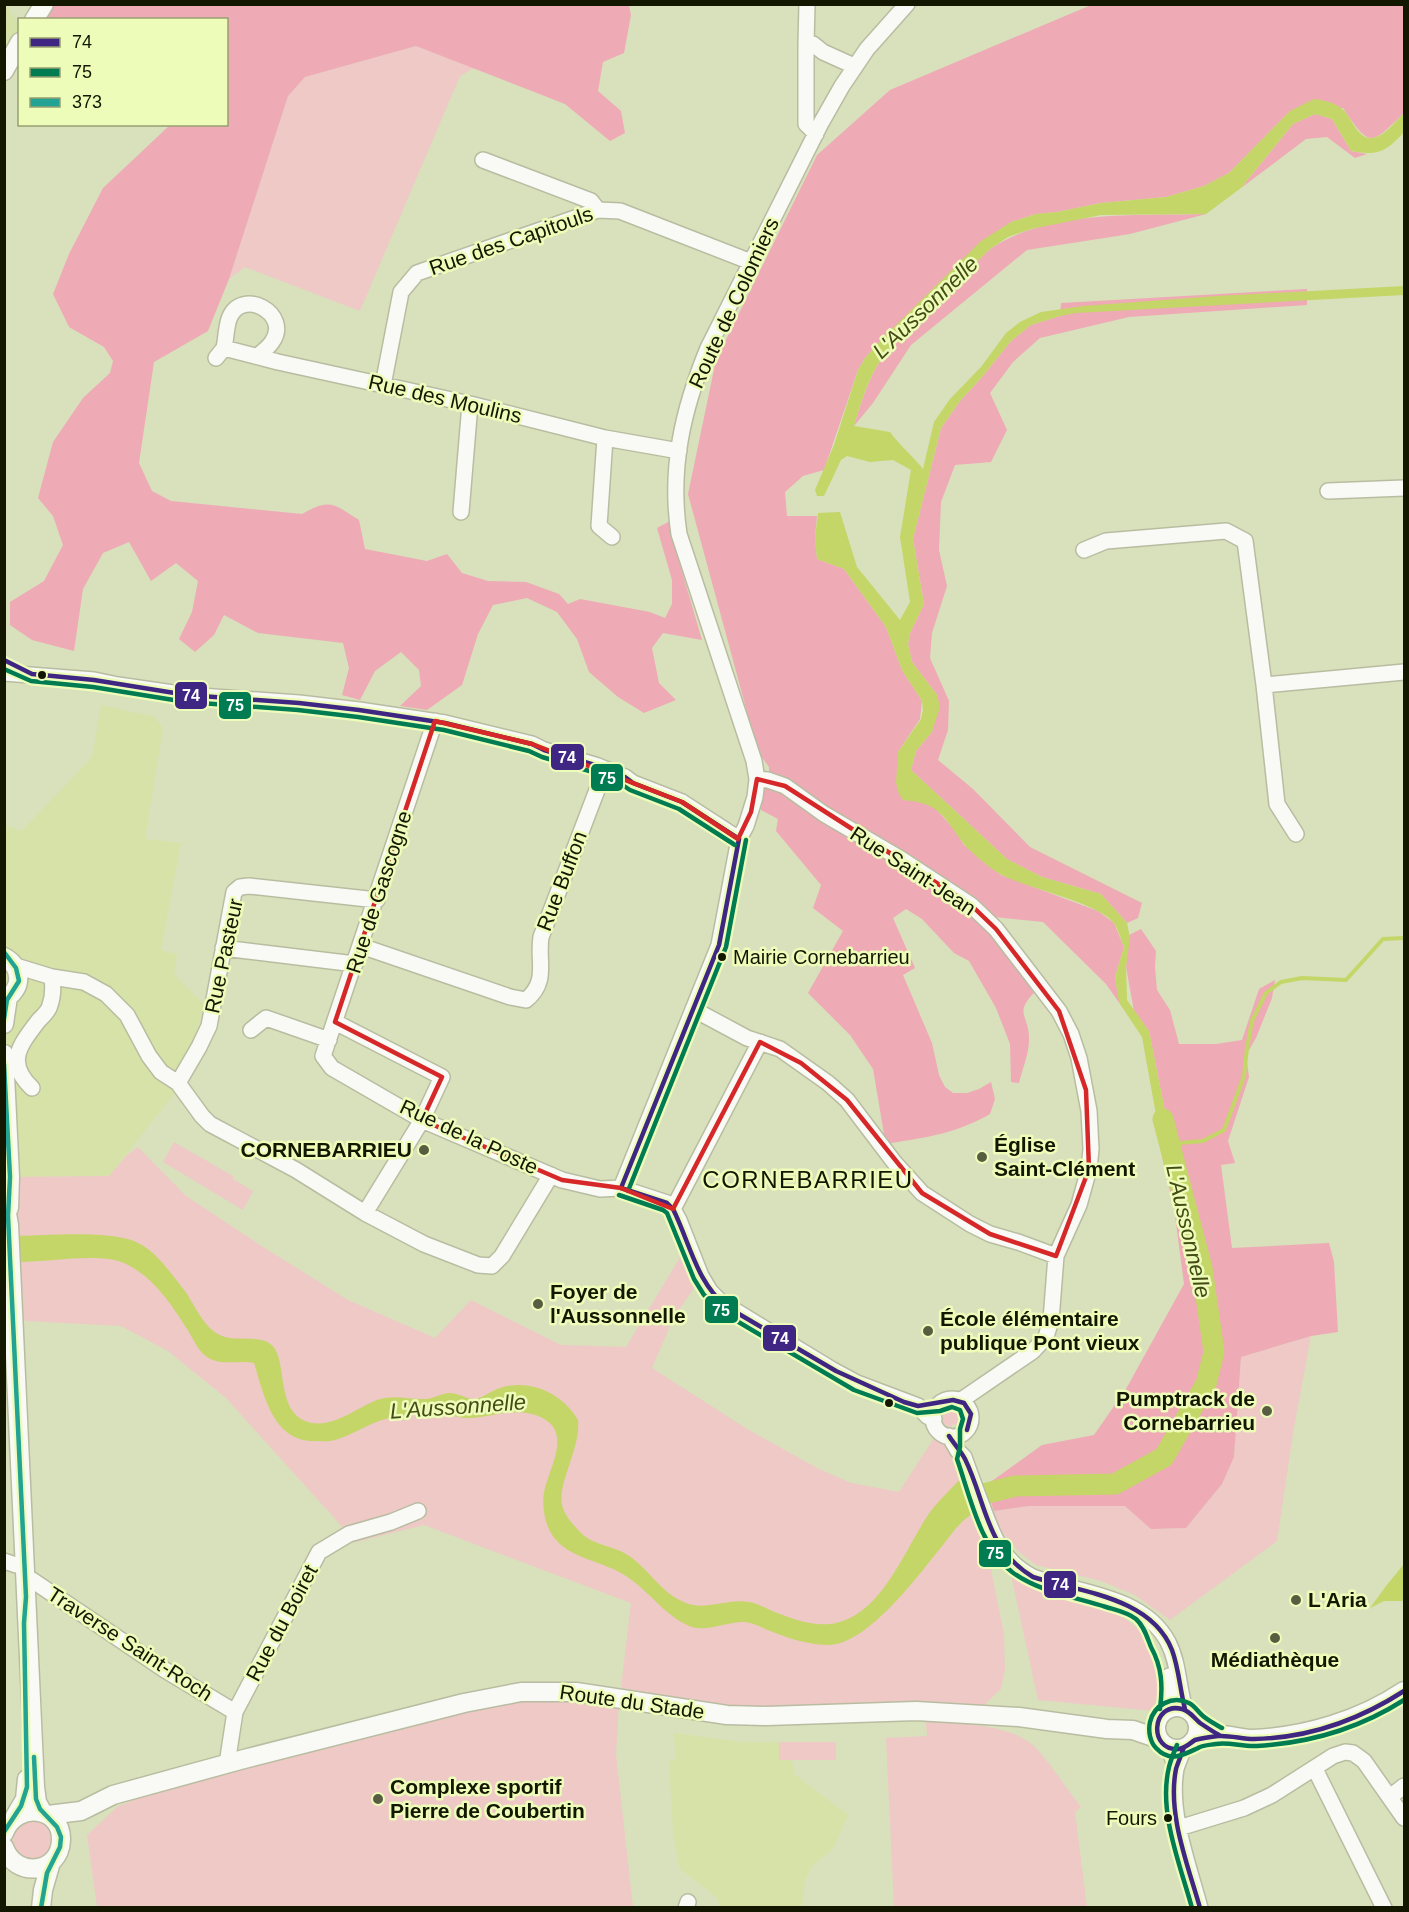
<svg xmlns="http://www.w3.org/2000/svg" width="1409" height="1912" font-family="Arial,sans-serif">
  <style>
    .built { fill: #d7e2a9 }
    .green { fill: #eec9c6 }
    .forest { fill: #eeaab5 }
    .water { fill: #c4d667 }
    .lines { fill: none; stroke-linecap: round; stroke-linejoin: round }
    .stream { stroke: #c4d667; stroke-width: 4 }
    .river { stroke: #c4d667; stroke-width: 21 }
    .minor-casing { stroke: #b8bda1; stroke-width: 18 }
    .major-casing { stroke: #b8bda1; stroke-width: 21 }
    .minor { stroke: #f9faf5; stroke-width: 15 }
    .major { stroke: #f9faf5; stroke-width: 18 }
    .bus-1-casing { stroke: #eefcba; stroke-width: 9 }
    .bus-2-casing { stroke: #eefcba; stroke-width: 9 }
    .bus-3-casing { stroke: #eefcba; stroke-width: 9 }
    .bus-1 { stroke: #3f2682; stroke-width: 4.5 }
    .bus-2 { stroke: #007c52; stroke-width: 4.5 }
    .bus-3 { stroke: #22a393; stroke-width: 4.5 }
    .marked { fill: none; stroke: #d62828; stroke-width: 4.5; stroke-linejoin: round }
    .bus-dot { fill: #131700; stroke: #eefcba; stroke-width: 2 }
    .poi-dot { fill: #585d42; stroke: #eefcba; stroke-width: 2 }
    .labels { text-anchor: middle; stroke-width: 5; stroke-linejoin: round; paint-order: stroke }
    .bus-label { font-size: 20px; fill: #131700; stroke: #eefcba; text-anchor: start }
    .street-label { font-size: 21px; fill: #131700; stroke: #eefcba }
    .poi-label { font-size: 21px; font-weight: bold; fill: #131700; stroke: #eefcba; text-anchor: start }
    .water-label { font-size: 22px; font-style: italic; fill: #434c14; stroke: #eefcba }
    .quarter-label { font-size: 24px; letter-spacing: 1.5px; fill: #131700; stroke: #eefcba }
    .line-badge { stroke: #eefcba; stroke-width: 2 }
    .badge-label { font-size: 16px; text-anchor: middle; font-weight: bold; fill: #fff }
  </style>
  <rect width="100%" height="100%" fill="#d9e0bc"/>
  <path class="built" d="M5,4L19,24L20,32L5,60Z
    M101,705L155,717L163,729L145,839L181,843L161,950L177,954L174,974L204,1005L197,1032L174,1094L109,1176L26,1177L5,1208V825L22,831L92,757Z
    M674,1733L741,1742H779V1760H792L794,1774L848,1815L833,1849L812,1866L805,1880L802,1907H721L715,1896L679,1868L673,1832L669,1761L676,1760Z"/>
  <path class="green" d="M416,46L474,68L460,76L360,311L245,267L229,279L288,96L305,77Z
    M174,1142L233,1176V1179L253,1191L243,1210L163,1162Z
    M138,1147L186,1196L263,1247L348,1300L435,1338L471,1300L561,1345L626,1347L682,1254L696,1285L674,1317L652,1368L747,1429L817,1468L851,1483L899,1492L934,1438L948,1444L956,1456L983,1530L1004,1634L1005,1669L1001,1689L982,1707L760,1711L690,1702L621,1688L631,1603L424,1525L356,1542L226,1398L168,1351L121,1326L26,1321L18,1312L15,1177L109,1176L127,1155Z
    M1311,1336L1294,1427L1277,1541L1170,1620L1135,1595L1101,1581L1036,1565L1019,1552L1000,1530L994,1511L1029,1506H1126L1151,1529L1186,1528L1222,1484L1234,1457L1241,1357Z
    M951,1408L960,1412L962,1421L959,1426L953,1424L950,1428L942,1422L943,1413Z
    M1011,1575L1041,1592L1095,1605L1123,1617L1137,1628L1150,1645L1162,1668L1154,1711L1038,1700Z
    M558,1698L619,1703L616,1754L633,1907H97L87,1835L117,1807L154,1792L430,1719L510,1700Z
    M926,1722C957,1723 1012,1724 1035,1747C1052,1765 1066,1788 1081,1807L1075,1812L1087,1907H894L886,1738L927,1736Z
    M779,1742H836V1760H779Z
    M13 1839a20 20 0 1 1 40 0a20 20 0 1 1-40 0Z"/>
  <path class="forest" d="M48,5H629L631,15L624,53L603,62L598,91L621,111L625,133L610,141L565,104L416,46L305,77L288,96L229,279L208,331L154,362L139,463L152,491L171,501L302,514C331,498 333,504 359,520L365,549L427,561L447,554L462,573L488,581L526,582L559,594L568,604L580,599L650,612L665,618L672,604V580L657,528L672,520L671,534L702,640L663,633L652,648L659,683L676,700L644,713L618,697L589,672L577,639L557,612L527,598L493,605L478,634L462,685L427,710L400,706L421,686L419,670L401,652L375,671L360,700L342,695L349,668L343,643L258,633L224,615L214,635L195,652L179,639L192,612L198,581L176,563L151,581L129,542L103,553L83,589L74,651L32,640L10,625V602L44,581L63,545L53,516L38,498L53,442L83,398L110,373L113,361L104,347L69,327L53,294L69,254L103,188L170,125L226,124V20L48,19L43,12Z
    M1091,5H1404V113C1371,145 1370,149 1343,108L1290,111L1229,173L1204,186L1166,197L1101,203L1057,212L1036,214L1011,222L885,336L865,358L858,370L824,470L803,476L785,492L787,516H817L815,537L817,559L844,569L886,627L902,670L922,701L920,719L898,752L903,800L921,801L935,808L953,828L964,845L1001,875L1098,911L1114,923L1124,947L1115,977L1120,1004L1106,984L1043,922L994,917L984,926L993,934L1036,991C1012,1014 1030,1015 1029,1040C1029,1054 1022,1070 1019,1083L1011,1082L1010,1044L996,1008L969,961L954,953L922,919L906,909L893,918L915,968L903,975L932,1043L939,1075L945,1087L953,1093H967L979,1089L991,1082L995,1099L990,1114C956,1133 930,1137 891,1143L885,1140L873,1069L850,1035L808,993L843,931L813,908L821,885L776,831L778,819L761,810L763,788L769,786V767L758,752L753,734L688,494L716,360L817,155L890,90Z
    M1315,114L1332,119L1351,151L1367,154L1355,158L1327,137L1306,139L1241,188L1293,124Z
    M1206,214L1130,234L1027,250L911,345L873,403L854,426C864,394 871,369 894,342L990,249C1050,209 1137,216 1206,214Z
    M1307,289V305L1129,317L1040,338L1013,362L990,393L1007,430L991,462L955,465L941,502L939,550L947,586L932,633L930,658L949,701L948,730L938,760L973,789L1030,847L1142,903L1138,918L1127,923L1101,894L1042,877L1007,859L911,770L916,751L932,732L937,695L912,662L908,644L910,633L924,604L913,539L941,428L960,401L982,377L1011,341L1031,325L1060,316L1061,303Z
    M1141,929L1156,951L1155,967L1157,990L1170,1010L1179,1044H1216L1242,1040L1259,989L1275,980L1272,998L1256,1038L1246,1055L1249,1077L1228,1141L1235,1163L1221,1165L1232,1248L1329,1243L1334,1262L1338,1332L1311,1336L1241,1357L1234,1457L1222,1484L1186,1528L1151,1529L1125,1506H1029L994,1511L985,1486L1042,1445L1094,1435L1126,1389L1184,1284L1174,1208L1162,1157V1148L1172,1146L1149,1031L1134,1011L1126,967L1129,935Z"/>
  <path class="water" d="M1314,99C1323,100 1333,102 1341,108C1347,112 1351,121 1355,127C1372,153 1390,127 1404,113V132C1386,152 1378,156 1351,151L1332,119L1315,114L1293,124L1241,188L1206,214L1101,215L1031,229L1008,237L990,249L894,342C871,369 864,393 854,426L890,432C900,446 913,456 923,469L934,422L950,399L981,367L1006,333L1020,322L1041,312L1083,306L1217,296L1404,286V295L1076,313L1060,316L1031,325L1011,341L982,377L960,401L941,428L913,539L924,604L910,633L908,644L912,662L937,695L940,707L932,732L916,751L911,770L1007,859L1042,877L1101,894L1127,923L1130,938L1126,967L1127,1000L1149,1031L1172,1146L1162,1148L1142,1037L1120,1004L1118,997L1115,977L1124,947C1121,940 1118,928 1113,922C1095,902 1029,889 1002,875C992,870 970,852 963,843C943,816 940,803 903,800L899,794L896,783L898,752L921,719L923,710L922,701L902,670L886,627L844,569L817,559L815,537L818,513L840,512L857,567L900,620L910,602L900,537L911,470L893,460L870,462L847,456L841,460L824,496H817L815,490L834,445L858,370L865,358L885,336L981,241L1011,222L1036,214L1057,212L1101,203L1166,197L1204,186L1229,173L1290,111Z
    M15,1236C46,1236 114,1229 140,1244C157,1253 169,1271 181,1286C193,1300 200,1322 216,1333C233,1345 264,1331 275,1349C286,1367 278,1410 305,1421C330,1431 356,1408 377,1400C394,1394 410,1400 427,1399C434,1398 441,1394 448,1393C457,1392 466,1399 475,1399C483,1398 492,1390 500,1388C529,1378 563,1393 578,1420C581,1450 555,1486 563,1508C565,1516 575,1527 581,1533C593,1545 613,1546 626,1554C648,1567 661,1594 686,1603C705,1611 728,1598 749,1602C756,1603 763,1607 770,1610C797,1621 825,1632 852,1617C888,1598 908,1544 930,1512C940,1499 953,1487 964,1475L978,1511C962,1518 953,1532 943,1545C919,1574 867,1647 826,1645C807,1644 790,1639 773,1632C764,1629 755,1623 745,1622C727,1621 704,1634 687,1625C662,1613 646,1587 621,1573C600,1561 567,1557 553,1536C544,1524 541,1502 545,1488C552,1461 575,1426 532,1414C513,1409 492,1416 473,1418C463,1419 453,1415 444,1415C426,1413 407,1414 389,1418C370,1422 353,1435 335,1440C329,1442 321,1441 315,1441C273,1442 264,1395 254,1363C241,1360 226,1365 213,1360C199,1355 195,1341 187,1329C171,1304 153,1276 124,1263C97,1252 46,1263 15,1262Z
    M1404,1564V1601H1384L1370,1608L1386,1586Z"/>
  <g class="lines">
    <path class="stream" d="M1168,1144L1203,1141L1224,1130L1244,1076L1247,1048L1252,1021L1266,993L1281,982L1302,978L1346,980L1383,939L1404,938"/>
    <path class="river" d="M958,1502L960,1500L1015,1486L1115,1484L1164,1457L1206,1384L1214,1352L1202,1268L1163,1119"/>
    <defs>
      <path id="minor" d="M806,44L807,4
        M816,134L806,124V44H813L823,52L854,66
        M483,160L591,201L598,210
        M224,348C226,339 226,328 229,319C241,286 292,314 272,342C269,347 263,351 259,355
        M216,358L224,348L278,362L470,404L605,438L679,451
        M383,385L401,292L417,273L598,210L620,211L751,262
        M605,438L599,526L612,537
        M1328,491L1404,488
        M461,512L470,404
        M1084,550L1106,541L1226,531L1245,541L1264,685
        M4,673L94,680L118,685L187,695L299,703L359,710L445,723L532,744L544,750L598,766L625,777L633,783L682,802L739,839
        M435,721L323,1056L332,1068L422,1120L562,1180L600,1189L621,1188L667,1203L673,1209L679,1220L701,1276L710,1291L721,1302L831,1369L857,1383L918,1406L927,1416L934,1419
        M757,779L768,780L785,786L824,814L901,859L971,905L996,929L1059,1011L1071,1034L1079,1058L1089,1111L1091,1149L1089,1169L1079,1205L1056,1256L1051,1320L1046,1337L1033,1351L960,1401
        M1296,834L1277,804L1264,685L1404,672
        M361,946L510,997L526,1000C549,981 537,961 541,937L605,769
        M223,948L355,964
        M16,966L52,977L84,982L106,994L127,1015L149,1056L161,1072L178,1083L202,1116L210,1124L296,1170L365,1213L424,1244L478,1265L492,1266L502,1256L551,1175
        M693,1009L747,1038L780,1049L828,1083L847,1100L894,1162L922,1193L970,1224L990,1234L1018,1242L1056,1256
        M335,1022L442,1077L422,1120L365,1213
        M251,1030L266,1018L329,1040
        M178,1083L199,1047L209,1026L234,892L240,887L249,886L377,900
        M32,1088C5,1062 20,1045 39,1020C43,1016 49,1011 50,1005C53,997 53,985 52,977
        M621,1188L719,945L739,839L746,826L755,797L757,779L754,761L679,534C669,468 683,409 708,348L821,123L842,86L867,49L907,4
        M673,1209L760,1042
        M933 1418a19 19 0 1 1 38 0a19 19 0 1 1-38 0Z
        M949,1436L958,1451L964,1457C970,1474 976,1490 982,1506C994,1538 1001,1560 1033,1577C1077,1593 1143,1595 1168,1642C1179,1663 1178,1687 1185,1709
        M4,1561L16,1565H24
        M25,1578L32,1580L165,1670L235,1712
        M1167,1710L1169,1676
        M1184,1747C1182,1754 1178,1762 1176,1769C1168,1812 1189,1866 1200,1908
        M1169,1748L1176,1769
        M227,1764L235,1712L319,1552L349,1534L391,1522L418,1511
        M1315,1769L1384,1908
        M1390,1797L1404,1786
        M1179,1828L1244,1808L1272,1795L1333,1756L1345,1752L1353,1753L1364,1761L1404,1818
        M686,1908L688,1902"/>
      <path id="major" d="M34,20L44,4
        M4,71L20,42
        M4,957C23,967 23,990 4,999
        M4,1024L8,997
        M4,1054L10,1177L9,1208
        M4,1196L9,1225L35,1787L37,1802L43,1813
        M1156 1728a21 21 0 1 1 42 0a21 21 0 1 1-42 0Z
        M1193,1741C1202,1739 1212,1735 1220,1735C1231,1735 1242,1739 1252,1739C1305,1737 1361,1720 1404,1691
        M48,1815L81,1811L113,1795L244,1759L464,1703L521,1692H576L727,1715L767,1716L916,1711L1019,1717L1107,1729L1133,1730L1159,1739
        M15,1816L25,1799L27,1779
        M4,1833C16,1801 62,1806 61,1840C60,1874 15,1879 4,1847
        M41,1908L43,1890L51,1862"/>
    </defs>
    <use href="#minor" class="minor-casing"/>
    <use href="#major" class="major-casing"/>
    <use href="#minor" class="minor"/>
    <use href="#major" class="major"/>
    <defs>
      <path id="bus-1" d="M4,660L32,674L94,680L187,695L299,703L359,710L445,723L532,744L544,750L598,766L625,777L633,783L682,802L739,839
        M621,1188L667,1203L673,1209C690,1243 696,1282 727,1307L836,1371L904,1402L918,1406L953,1400L964,1403L971,1414L967,1430
        M621,1188L719,945L739,839
        M949,1436C954,1444 961,1451 965,1459C987,1504 985,1548 1033,1577C1080,1592 1151,1597 1172,1650C1179,1669 1180,1690 1185,1709
        M1219,1735C1212,1731 1206,1727 1200,1723C1194,1718 1190,1711 1182,1709C1151,1701 1148,1752 1179,1749C1186,1748 1190,1743 1195,1740C1202,1738 1210,1737 1218,1736C1230,1735 1242,1739 1254,1739C1308,1738 1359,1720 1404,1691
        M1184,1747C1182,1754 1178,1762 1176,1769C1167,1814 1188,1865 1200,1908"/>
      <path id="bus-2" d="M4,669L31,681L93,687L186,702L298,710L358,717L444,730L529,751L542,757L596,773L621,784L630,790L679,809L735,845
        M628,1191L726,947L746,840
        M619,1195L663,1210L667,1213L694,1279L704,1295L730,1317L854,1390L917,1413L940,1411L952,1407L960,1410L963,1419L960,1429V1447L957,1459C970,1496 980,1547 1012,1572C1039,1592 1075,1597 1106,1607C1116,1610 1127,1612 1136,1619C1144,1626 1147,1637 1151,1647C1162,1667 1163,1686 1160,1709
        M1222,1728C1215,1724 1209,1721 1203,1716C1198,1712 1195,1706 1189,1703C1172,1695 1154,1705 1150,1722C1148,1731 1150,1742 1156,1748C1170,1763 1183,1755 1198,1748C1203,1745 1210,1745 1216,1744C1230,1742 1243,1747 1257,1746C1310,1743 1360,1728 1404,1700
        M1177,1745C1174,1752 1171,1759 1169,1767C1158,1812 1180,1864 1192,1908"/>
      <path id="bus-3" d="M4,952L16,968L19,981L7,1000L4,1019
        M4,1064L10,1177L8,1216L26,1597L24,1623L27,1787L21,1806L4,1832
        M34,1757L36,1799L40,1809L57,1827L61,1837L60,1847L47,1873L41,1908"/>
    </defs>
    <use href="#bus-1" class="bus-1-casing"/>
    <use href="#bus-2" class="bus-2-casing"/>
    <use href="#bus-3" class="bus-3-casing"/>
    <use href="#bus-1" class="bus-1"/>
    <use href="#bus-2" class="bus-2"/>
    <use href="#bus-3" class="bus-3"/>
  </g>
  <path class="marked" d="M435,721L532,744L682,802L738,839L751,812L757,779L785,786L971,905L996,929L1059,1011L1086,1090L1089,1169L1056,1256L990,1234L922,1193L847,1100L801,1063L760,1042L673,1209L621,1188L562,1180L422,1120L442,1077L335,1022Z"/>
  <g class="bus-dot">
    <circle cx="42" cy="675" r="5"/>
    <circle cx="722" cy="957" r="5"/>
    <circle cx="889" cy="1403" r="5"/>
    <circle cx="1168" cy="1818" r="5"/>
  </g>
  <g class="poi-dot">
    <circle cx="424" cy="1150" r="6"/>
    <circle cx="982" cy="1157" r="6"/>
    <circle cx="538" cy="1304" r="6"/>
    <circle cx="928" cy="1331" r="6"/>
    <circle cx="1267" cy="1411" r="6"/>
    <circle cx="1296" cy="1600" r="6"/>
    <circle cx="1275" cy="1638" r="6"/>
    <circle cx="378" cy="1799" r="6"/>
  </g>
  <g class="labels">
    <g class="bus-label">
      <text x="733" y="964">Mairie Cornebarrieu</text>
      <text x="1157" y="1825" text-anchor="end">Fours</text>
    </g>
    <g class="street-label">
      <text transform="translate(511 241) rotate(-19)" y="7">Rue des Capitouls</text>
      <text transform="translate(734 303) rotate(-65)" y="7">Route de Colomiers</text>
      <text transform="translate(445 399) rotate(13)" y="7">Rue des Moulins</text>
      <text transform="translate(913 871) rotate(33)" y="7">Rue Saint-Jean</text>
      <text transform="translate(562 881) rotate(-69)" y="7">Rue Buffon</text>
      <text transform="translate(379 892) rotate(-72)" y="7">Rue de Gascogne</text>
      <text transform="translate(224 956) rotate(-78)" y="7">Rue Pasteur</text>
      <text transform="translate(469 1137) rotate(25)" y="7">Rue de la Poste</text>
      <text transform="translate(282 1623) rotate(-62)" y="7">Rue du Boiret</text>
      <text transform="translate(130 1644) rotate(33)" y="7">Traverse Saint-Roch</text>
      <text transform="translate(632 1702) rotate(8)" y="7">Route du Stade</text>
    </g>
    <g class="poi-label">
      <text x="994" y="1152">Église<tspan x="994" dy="24">Saint-Clément</tspan></text>
      <text x="412" y="1157" text-anchor="end">CORNEBARRIEU</text>
      <text x="550" y="1299">Foyer de<tspan x="550" dy="24">l'Aussonnelle</tspan></text>
      <text x="940" y="1326">École élémentaire<tspan x="940" dy="24">publique Pont vieux</tspan></text>
      <text x="1255" y="1406" text-anchor="end">Pumptrack de<tspan x="1255" dy="24">Cornebarrieu</tspan></text>
      <text x="1308" y="1607">L'Aria</text>
      <text x="1275" y="1667" text-anchor="middle">Médiathèque</text>
      <text x="390" y="1794">Complexe sportif<tspan x="390" dy="24">Pierre de Coubertin</tspan></text>
    </g>
    <g class="water-label">
      <text transform="translate(925 307) rotate(-44)" y="8">L'Aussonnelle</text>
      <text transform="translate(1189 1231) rotate(77)" y="8">L'Aussonnelle</text>
      <text transform="translate(458 1406) rotate(-4)" y="8">L'Aussonnelle</text>
    </g>
    <g class="quarter-label">
      <text x="808" y="1188">CORNEBARRIEU</text>
    </g>
  </g>
  <g class="line-badge">
    <rect x="174" y="681" width="34" height="29" rx="6" fill="#3f2682"/>
    <rect x="218" y="691" width="34" height="29" rx="6" fill="#007c52"/>
    <rect x="550" y="743" width="35" height="28" rx="6" fill="#3f2682"/>
    <rect x="590" y="763" width="34" height="29" rx="6" fill="#007c52"/>
    <rect x="704" y="1295" width="35" height="29" rx="6" fill="#007c52"/>
    <rect x="762" y="1324" width="35" height="28" rx="6" fill="#3f2682"/>
    <rect x="978" y="1539" width="34" height="29" rx="6" fill="#007c52"/>
    <rect x="1043" y="1570" width="34" height="29" rx="6" fill="#3f2682"/>
  </g>
  <g class="badge-label">
    <text x="191" y="701">74</text>
    <text x="235" y="711">75</text>
    <text x="567" y="763">74</text>
    <text x="607" y="784">75</text>
    <text x="721" y="1316">75</text>
    <text x="780" y="1344">74</text>
    <text x="995" y="1559">75</text>
    <text x="1060" y="1590">74</text>
  </g>
  <rect width="1409" height="1912" fill="none" stroke="#131700" stroke-width="12"/>
  <rect x="18" y="18" width="210" height="108" fill="#eefcba" stroke="#96a070" stroke-width="1.5"/>
  <rect x="30" y="38" width="30" height="9" fill="#3f2682" stroke="#96a070" stroke-width="1.5"/>
  <text x="72" y="48" font-size="18" fill="#131700">74</text>
  <rect x="30" y="68" width="30" height="9" fill="#007c52" stroke="#96a070" stroke-width="1.5"/>
  <text x="72" y="78" font-size="18" fill="#131700">75</text>
  <rect x="30" y="98" width="30" height="9" fill="#22a393" stroke="#96a070" stroke-width="1.5"/>
  <text x="72" y="108" font-size="18" fill="#131700">373</text>
</svg>
